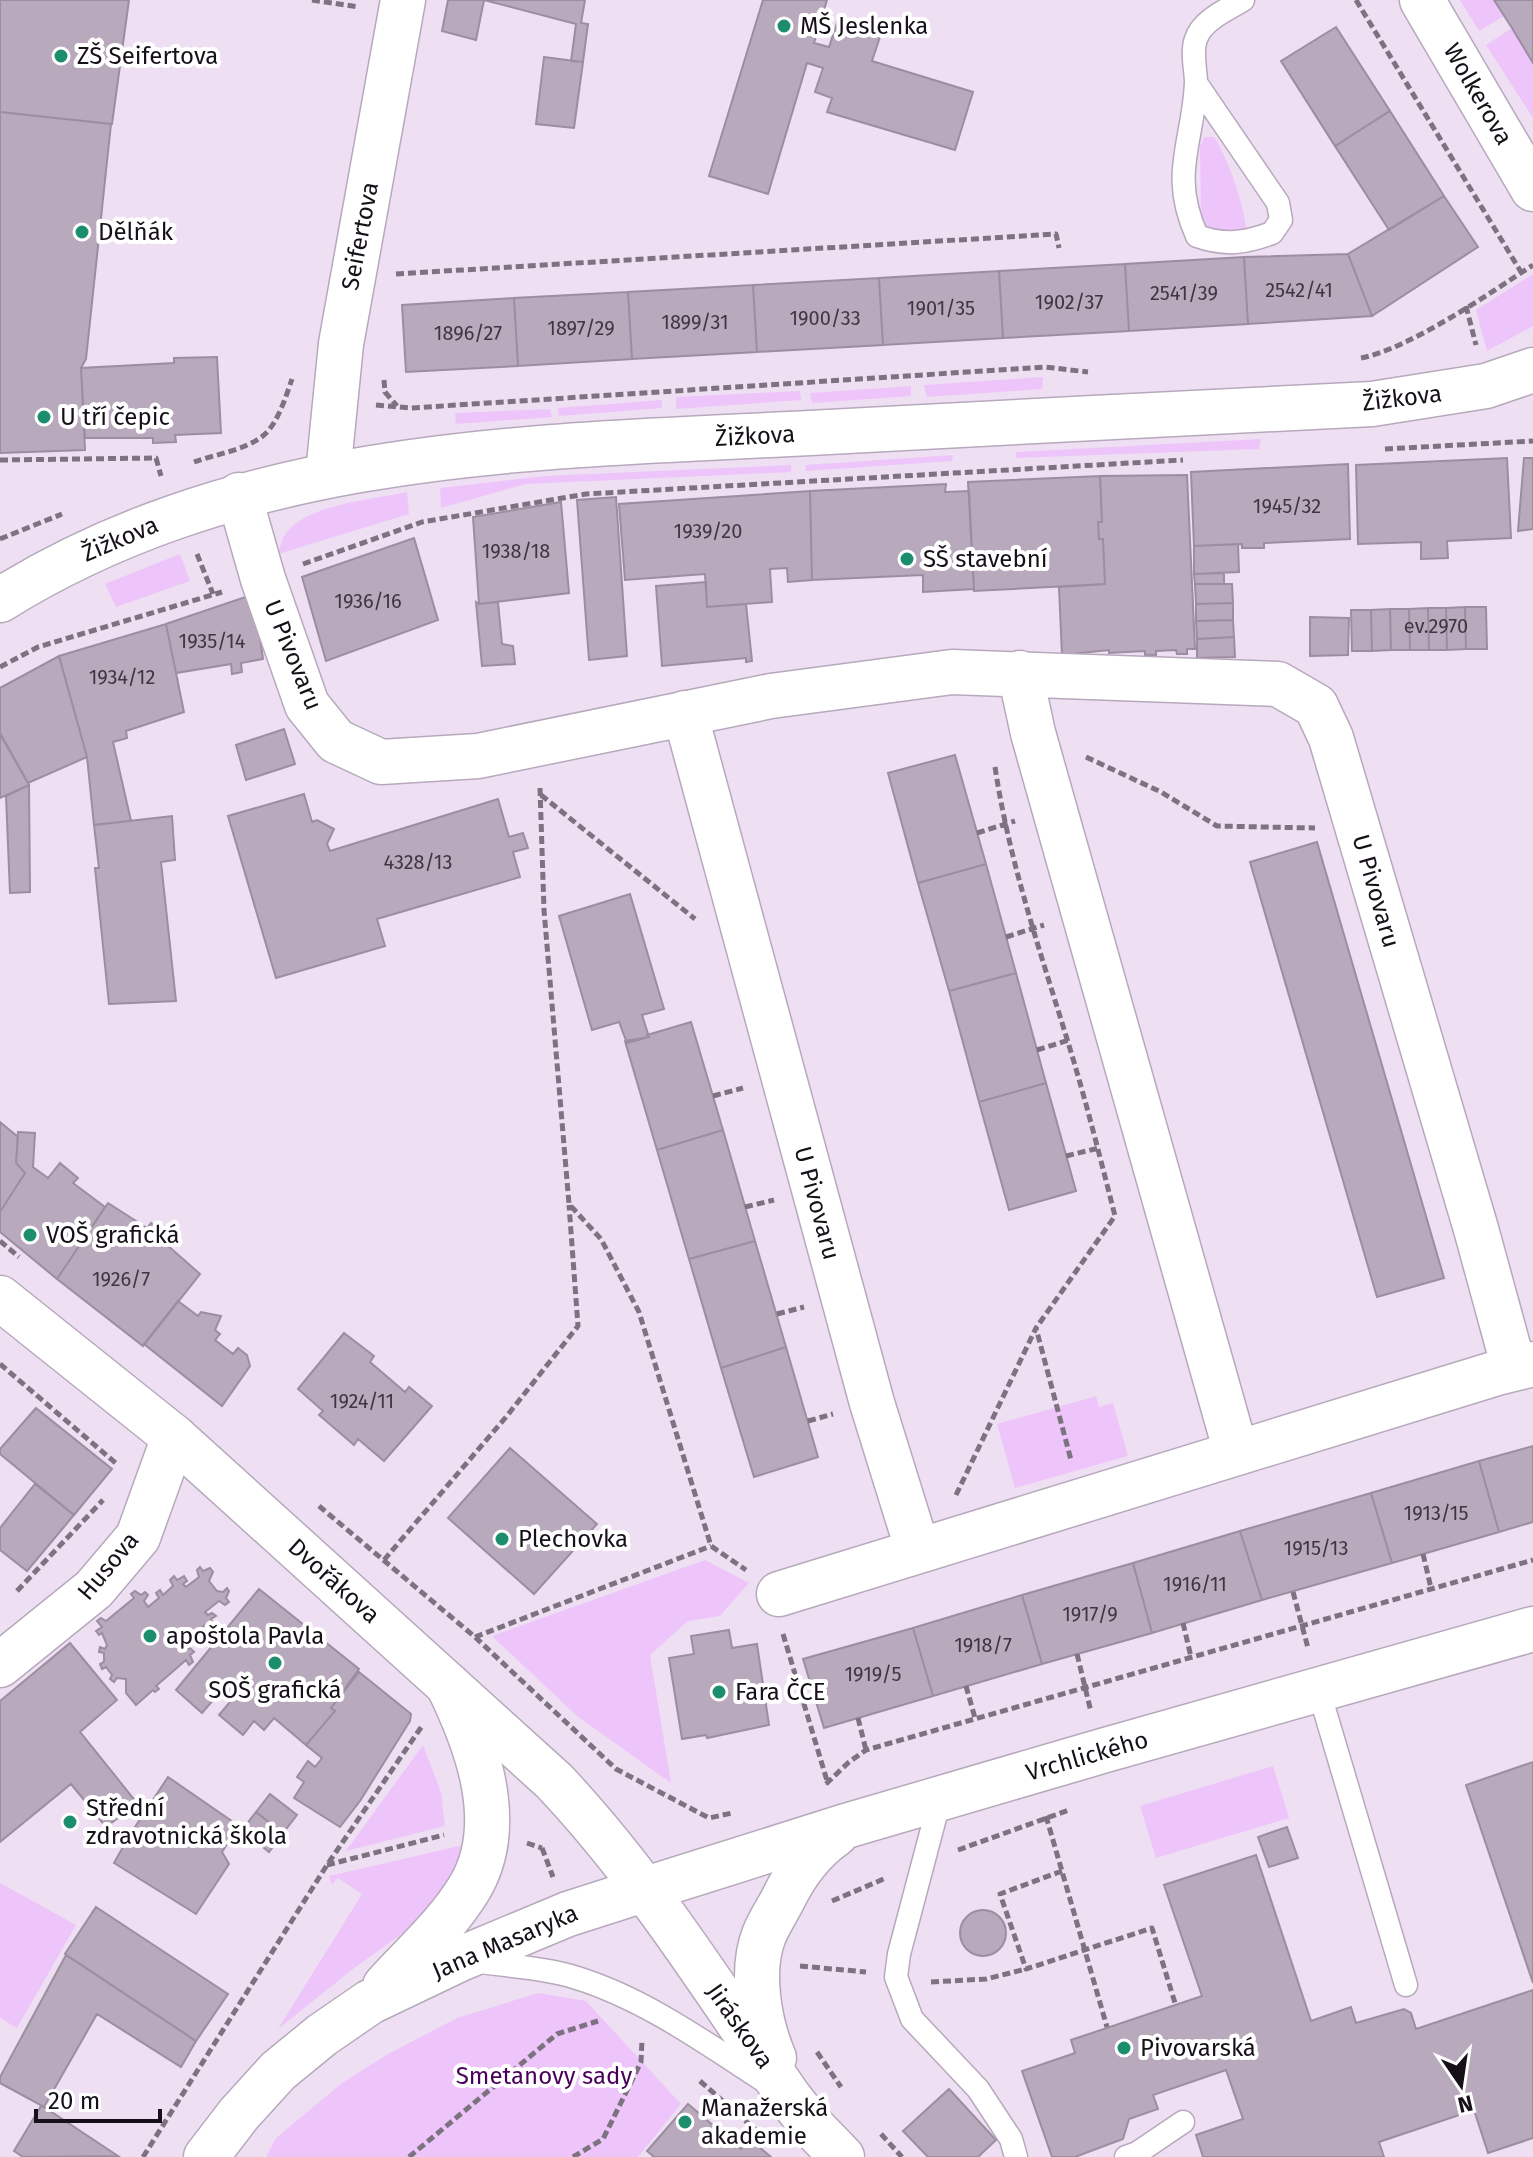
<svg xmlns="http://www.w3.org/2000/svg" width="1533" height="2157" font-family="'Fira Sans',sans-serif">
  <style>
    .green { fill: #eec5fa }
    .building { fill: #b8a9bc; stroke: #9c8da0; stroke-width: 2 }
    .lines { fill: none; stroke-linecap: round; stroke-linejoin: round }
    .lane-casing { stroke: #b7a9bc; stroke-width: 25 }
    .street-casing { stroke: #b7a9bc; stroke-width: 47 }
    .secondary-casing { stroke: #b7a9bc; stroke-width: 47 }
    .path { stroke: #7d7380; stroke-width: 5; stroke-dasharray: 8 4; stroke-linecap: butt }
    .lane { stroke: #fff; stroke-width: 22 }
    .street { stroke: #fff; stroke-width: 44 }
    .secondary { stroke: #fff; stroke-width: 44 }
    .poi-dot { fill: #1c8d6d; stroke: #fff; stroke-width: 3 }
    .labels { text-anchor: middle; stroke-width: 8; stroke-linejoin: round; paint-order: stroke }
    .number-label { font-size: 20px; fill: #3e3741 }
    .poi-label { font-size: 24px; fill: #161118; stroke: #fff; text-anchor: start }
    .street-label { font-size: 24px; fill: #161118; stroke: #fff }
    .park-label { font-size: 24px; fill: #4a005b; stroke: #fff }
  </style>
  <rect width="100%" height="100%" fill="#efdff3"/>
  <path class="green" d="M1460,0H1494L1504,16L1479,31Z
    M1512,28L1533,63V118L1486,45Z
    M1205,137H1214C1227,155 1248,214 1246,236L1211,233L1201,220L1200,146Z
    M1533,274V326L1487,351L1476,310Z
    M1043,377L1042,389L927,397L924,385Z
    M911,386V396L812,403L810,393Z
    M800,391L801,400L676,409V397Z
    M662,400V408L559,416L558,408Z
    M550,409L552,417L456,424L455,413Z
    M1261,439L1259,449L1016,458V452Z
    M953,455L952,461L805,471L806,465Z
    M791,465V472L526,484L441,508L440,488L544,476Z
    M407,492L409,514L278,554C280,549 281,541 284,536C304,504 372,500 407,492Z
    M180,554L190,581L116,607L105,584Z
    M1096,1396L1099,1407L1113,1403L1128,1456L1015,1488L997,1424Z
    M705,1560L749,1583L720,1616L688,1621L650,1655L671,1783L577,1716L492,1636Z
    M423,1745L441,1792L445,1826L346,1851Z
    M1273,1766L1289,1818L1156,1858L1140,1806Z
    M468,1844L449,1886L410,1928L353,1969L278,2029L362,1894L338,1878L332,1885L329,1876Z
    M0,1883L76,1925L17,2028L0,2018Z
    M538,1993L586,2001L681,2104L638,2157H266L276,2138L342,2083L388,2054L457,2018Z"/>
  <path class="building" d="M0,0H129L112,124L0,112Z
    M448,0H484L476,40L442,31Z
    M484,0H585L581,23L588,24L583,62L571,61L576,24Z
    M763,0H827L814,43L829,47L838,20L881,34L872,61L973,92L955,150L827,112L832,98L815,92L823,68L807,63L768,194L709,176Z
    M1494,0H1533V63L1512,28Z
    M1336,27L1390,111L1335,146L1281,61Z
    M544,57L583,62L574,128L536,124Z
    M1390,111L1444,196L1389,230L1335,146Z
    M0,112L111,124L86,359L81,368L85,450L0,453Z
    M1444,196L1478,247L1372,316L1348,254Z
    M1348,254L1372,316L1248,324L1244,257Z
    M1244,257L1248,324L1129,331L1125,264Z
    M1125,264L1129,331L1003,338L999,271Z
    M999,271L1003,338L883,345L879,278Z
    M879,278L883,345L757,352L753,285Z
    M753,285L757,352L632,359L628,292Z
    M628,292L632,359L518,366L514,298Z
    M514,298L518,366L406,372L402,305Z
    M217,357L221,433L175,435L176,442L153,443V438H85L81,368L174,363V358Z
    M1507,458L1511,538L1447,541L1448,558L1421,559V542L1358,544L1356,465Z
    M1524,458H1533V529L1518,531Z
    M1348,464L1350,539L1264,543V548H1242V544L1194,546L1191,472Z
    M1187,475L1195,649H1187V654H1177L1176,650L1156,651V655H1145V651L1109,653V650L1062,655L1059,587L1105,584L1103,539H1099L1098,522H1102L1100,476Z
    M1100,476L1102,522H1098L1099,539H1103L1105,584L974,591L968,482Z
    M946,484L945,492L969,491L974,589L923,592V575L812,580L810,491Z
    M810,491L812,580L788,582L787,568L770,569L772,602L707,607L705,574L625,580L619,504Z
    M616,497L627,656L589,660L577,500Z
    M561,502L569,593L479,604L473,517Z
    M414,538L438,620L326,661L302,577Z
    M1238,544L1239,572L1194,574V546Z
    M1224,573V584H1195L1194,574Z
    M706,582L707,607L746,604L752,661L746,662V658L662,666L656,586Z
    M1195,584H1232L1233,603L1196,604Z
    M254,594L263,659L241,663L242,672L232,674L231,664L176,673L166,624Z
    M476,602L479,604L498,602L502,644L513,646L515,664L482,666Z
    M1233,603V620L1196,621V604Z
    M1465,607H1486L1487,649H1466Z
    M1465,607L1466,649L1447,650L1446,608Z
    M1428,608L1429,650H1410L1409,609Z
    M1428,608H1446L1447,650H1429Z
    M1390,609H1409L1410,650H1391Z
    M1390,609L1391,650L1372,651L1371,610Z
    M1351,610H1371L1372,651H1352Z
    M1310,617L1349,618L1348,655L1310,656Z
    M1233,620L1234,637L1197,639L1196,621Z
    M166,624L184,712L126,731L127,738L113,742L131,821L94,825L87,757L59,656Z
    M1234,637L1235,657L1197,658V639Z
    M59,656L87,757L28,783L0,733V688Z
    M284,729L295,764L246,780L236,745Z
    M0,734L29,785L0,798Z
    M955,755L986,864L918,883L888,773Z
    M29,785L30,892L10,893L6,796Z
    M304,794L312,822L317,820L334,829L327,844L330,851L498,799L509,837L523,833L528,848L513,852L520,877L377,919L385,946L276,978L228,816Z
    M172,816L175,860L161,862L176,1001L109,1004L95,868H99L94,825Z
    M1317,842L1444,1278L1377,1297L1250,862Z
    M986,864L1016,973L949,991L918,883Z
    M630,894L664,1009L642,1015L649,1037L627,1043L619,1022L592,1030L559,916Z
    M1016,973L1046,1083L979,1102L949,991Z
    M691,1022L723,1130L657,1150L625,1041L649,1037L647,1035Z
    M1046,1083L1076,1191L1009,1210L979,1102Z
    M0,1122L18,1137L16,1163L25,1173L0,1212Z
    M723,1130L755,1241L689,1259L657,1150Z
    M18,1132L35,1133L33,1167L48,1178L60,1163L78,1178L73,1183L105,1207L57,1279L0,1232V1212L25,1173L16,1163Z
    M108,1203L147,1228L151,1223L158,1229L154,1234L161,1239L165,1234L171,1240L167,1245L200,1274L143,1346L57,1279Z
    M755,1241L786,1347L721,1368L689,1259Z
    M178,1301L198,1316L201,1312L221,1316L215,1330L220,1334L215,1340L233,1354L238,1348L247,1355L250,1366L222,1406L144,1344Z
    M344,1333L374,1356L370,1362L405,1392L409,1387L432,1406L384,1461L358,1439L354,1445L319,1415L323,1411L298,1389Z
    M786,1347L818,1457L754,1477L721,1368Z
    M36,1408L112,1469L74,1515L0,1454V1449Z
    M1533,1446V1522L1499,1532L1479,1461Z
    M510,1448L597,1524L534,1594L448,1518Z
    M1479,1461L1499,1532L1392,1563L1371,1493Z
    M35,1484L74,1515L27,1571L0,1550V1528Z
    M1371,1493L1392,1563L1262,1600L1240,1531Z
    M1240,1531L1262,1600L1152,1633L1133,1563Z
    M1133,1563L1152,1633L1042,1664L1022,1595Z
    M200,1567L203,1571L210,1568L213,1572L209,1581L217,1591L223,1592L227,1588L229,1591L226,1598L229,1602L225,1605L219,1601L205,1612L208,1615L212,1613L216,1616L211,1619L214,1625L211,1629L205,1625L195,1633L198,1637L194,1640L191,1637L179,1646L183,1651L190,1648L194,1652L190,1655L193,1662L189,1665L186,1660L156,1686L159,1689L155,1692L153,1690L136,1705L126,1693V1679L117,1678L114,1682L110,1679L112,1675L106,1667L102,1669L100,1664L104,1662V1653L99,1652L100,1647L105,1649L107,1645L102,1633L99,1635L96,1631L102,1627L97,1621L101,1618L106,1621L134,1598L131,1594L135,1591L141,1595L145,1592L148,1595L144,1601L148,1607L159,1598L156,1593L160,1590L163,1595L173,1586L170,1580L174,1576L177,1580L184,1576L187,1581L183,1584L186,1587L199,1577L197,1570Z
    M259,1589L359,1669L331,1708L335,1711L306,1745L274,1718L264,1730L254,1721L243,1735L219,1715L230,1702L220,1692L202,1713L176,1690Z
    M1022,1595L1042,1664L933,1696L913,1628Z
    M913,1628L933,1696L824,1728L803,1659Z
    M729,1630L732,1648L757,1644L769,1725L707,1738L706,1735L682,1739L669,1658L694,1654L691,1636Z
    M70,1643L117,1700L80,1732L137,1803L106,1827L71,1784L0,1842V1701Z
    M359,1672L411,1714L410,1721L360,1801L340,1827L294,1798L304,1782L297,1777L308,1761L315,1767L322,1758L306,1745L335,1711L331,1708Z
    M1533,1762V1983L1466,1785Z
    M168,1777L239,1826L222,1852L229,1864L196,1914L114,1863L131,1833Z
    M270,1794L297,1815L283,1833L256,1812Z
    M256,1812L283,1833L269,1852L242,1830Z
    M1287,1827L1298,1858L1269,1867L1258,1837Z
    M1256,1855L1311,2021L1351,2007L1356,2023L1404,2009L1411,2013L1416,2029L1533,1990V2138L1488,2153L1474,2110L1379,2142L1384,2157H1203L1196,2135L1243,2119L1226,2070L1153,2095L1158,2109L1129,2119L1123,2139L1075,2157H1052L1022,2071L1075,2053L1071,2040L1202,1996L1164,1885Z
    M96,1907L228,1994L196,2041L65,1954Z
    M960 1933a23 23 0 1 1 46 0a23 23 0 1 1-46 0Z
    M66,1955L196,2041L181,2067L97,2014L44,2107L0,2083V2077Z
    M949,2089L996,2140L978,2157H928L903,2131Z
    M688,2104L741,2149L748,2141H752L771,2157H654L647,2151Z
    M41,2106L44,2107L118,2156L23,2157L14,2151Z"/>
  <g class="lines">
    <defs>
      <path id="lane" d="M1196,83L1278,203L1281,220L1272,233C1245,243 1225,246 1197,236C1169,174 1193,144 1196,83C1196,70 1191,52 1196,39C1202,20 1227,10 1243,0
        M1318,1688L1406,1985
        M940,1799L899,1954L896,1977L912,2019L978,2089L1011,2139L1016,2157
        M473,1961C506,1966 546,1968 577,1978C645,1999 707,2044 766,2082
        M1126,2157L1137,2153L1183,2122"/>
      <path id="street" d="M328,474L341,344L403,0
        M239,495L263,579L307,705L336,741L381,762L478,756L771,696L952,672L1278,684L1316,706L1331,738L1476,1229L1514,1368
        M1020,673L1033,733L1236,1452
        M685,713L872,1403L918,1551
        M779,1594L1497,1373L1533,1364
        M0,1665L94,1589L138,1537L174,1437
        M385,1986C414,1954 448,1924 470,1887C507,1824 477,1744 448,1685
        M206,2157L239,2114L278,2071L322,2035L370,2002L460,1959L568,1914L643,1890"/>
      <path id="secondary" d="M1422,0L1533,189
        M0,600C244,448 532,447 810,433C997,423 1185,413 1372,404L1486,386L1533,370
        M0,1298L174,1437L554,1781C644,1876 715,1990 789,2097L811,2125L842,2157
        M643,1890L846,1826L1102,1751L1533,1629
        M774,2058C759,2023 750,1971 764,1935C769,1923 776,1912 782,1901C795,1874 811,1851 836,1834"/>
    </defs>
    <use href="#lane" class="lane-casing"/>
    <use href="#street" class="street-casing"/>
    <use href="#secondary" class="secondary-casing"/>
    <path class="path" d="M312,0L359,7
      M1356,0L1521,272
      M396,274L1056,234L1059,248
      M1466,306L1476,345
      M1361,358C1409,349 1490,293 1533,265
      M384,380L385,392L397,406
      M376,405L411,408L1045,367L1088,372
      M1385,449L1533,441
      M0,460L156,458L161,476
      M194,462C216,454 246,450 264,435C278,423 286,396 292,379
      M0,539L62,514
      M197,554L213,594
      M303,564L422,522L586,494L1183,460
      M0,667L38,647L222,592
      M1086,757L1161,792L1217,826L1315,828
      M995,767C1009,860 1039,948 1067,1039C1085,1097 1100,1157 1115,1216L1036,1328
      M540,788L544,910L569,1204L601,1239L639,1312L711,1546L746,1570
      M541,795L695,919
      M977,833L1015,821
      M1006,937L1044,925
      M1037,1050L1069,1040
      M713,1096L743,1088
      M1066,1156L1099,1148
      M745,1207L774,1200
      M0,1241L19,1257
      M777,1314L804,1307
      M0,1364L118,1465
      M808,1421L833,1414
      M956,1495L1036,1328L1071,1460
      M319,1506L475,1637L616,1769L709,1818L732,1813
      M1423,1554L1431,1588
      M384,1560L506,1417L578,1326L569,1205
      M17,1591L103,1500
      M1293,1592L1308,1648
      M1183,1623L1191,1657
      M783,1634L828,1784
      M475,1637L711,1546
      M1077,1654L1091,1712
      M966,1686L975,1718
      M858,1718L866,1750
      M826,1784L849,1762L866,1750L1533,1560
      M1046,1816L1107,2027
      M527,1843L542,1848
      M542,1848L553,1877
      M958,1850L1069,1810
      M327,1865L444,1835
      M1062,1871L1000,1894L1026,1969L1152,1928L1175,2003
      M832,1901L886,1878
      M800,1966L866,1972
      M931,1982L986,1979L1026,1969
      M817,2052L841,2087
      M700,2081L759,2133
      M881,2134L902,2157
      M143,2157L327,1865L422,1726
      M409,2157L557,2034L598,2021
      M573,2157L603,2139L641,2062L642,2040"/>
    <use href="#lane" class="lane"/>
    <use href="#street" class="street"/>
    <use href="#secondary" class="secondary"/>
  </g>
  <g class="poi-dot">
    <circle cx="784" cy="26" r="8"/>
    <circle cx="61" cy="56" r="8"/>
    <circle cx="82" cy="232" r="8"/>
    <circle cx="44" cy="417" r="8"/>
    <circle cx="907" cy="559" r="8"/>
    <circle cx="30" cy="1235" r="8"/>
    <circle cx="502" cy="1539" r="8"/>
    <circle cx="150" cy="1636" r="8"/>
    <circle cx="275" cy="1663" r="8"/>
    <circle cx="719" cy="1692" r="8"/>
    <circle cx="70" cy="1822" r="8"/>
    <circle cx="1124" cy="2048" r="8"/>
    <circle cx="685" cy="2122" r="8"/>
  </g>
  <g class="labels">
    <g class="number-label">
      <text x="1299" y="297">2542/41</text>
      <text x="1184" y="300">2541/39</text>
      <text x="1069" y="309">1902/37</text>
      <text x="941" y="315">1901/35</text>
      <text x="825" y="325">1900/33</text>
      <text x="695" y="329">1899/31</text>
      <text x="581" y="335">1897/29</text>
      <text x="468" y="340">1896/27</text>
      <text x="1287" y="513">1945/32</text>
      <text x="708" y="538">1939/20</text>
      <text x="516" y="558">1938/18</text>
      <text x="368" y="608">1936/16</text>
      <text x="1436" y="633">ev.2970</text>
      <text x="212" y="648">1935/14</text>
      <text x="122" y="684">1934/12</text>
      <text x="418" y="869">4328/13</text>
      <text x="121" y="1286">1926/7</text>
      <text x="362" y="1408">1924/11</text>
      <text x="1436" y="1520">1913/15</text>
      <text x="1316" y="1555">1915/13</text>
      <text x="1195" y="1591">1916/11</text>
      <text x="1090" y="1621">1917/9</text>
      <text x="983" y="1652">1918/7</text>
      <text x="873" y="1681">1919/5</text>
    </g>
    <g class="poi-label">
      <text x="800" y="34">MŠ Jeslenka</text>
      <text x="77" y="64">ZŠ Seifertova</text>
      <text x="98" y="240">Dělňák</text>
      <text x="60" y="425">U tří čepic</text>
      <text x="923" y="567">SŠ stavební</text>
      <text x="46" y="1243">VOŠ grafická</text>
      <text x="518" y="1547">Plechovka</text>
      <text x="166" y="1644">apoštola Pavla</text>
      <text x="275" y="1698" text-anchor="middle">SOŠ grafická</text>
      <text x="735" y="1700">Fara ČCE</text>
      <text x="86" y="1816">Střední<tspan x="86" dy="28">zdravotnická škola</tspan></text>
      <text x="1140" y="2056">Pivovarská</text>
      <text x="701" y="2116">Manažerská<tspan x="701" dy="28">akademie</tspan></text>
    </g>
    <g class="street-label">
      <text transform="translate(1478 94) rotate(60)" y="8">Wolkerova</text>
      <text transform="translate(360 236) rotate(-79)" y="8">Seifertova</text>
      <text transform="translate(1402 398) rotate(-7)" y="8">Žižkova</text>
      <text transform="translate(755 436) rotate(-3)" y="8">Žižkova</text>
      <text transform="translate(120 539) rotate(-23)" y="8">Žižkova</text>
      <text transform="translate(293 655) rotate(68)" y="8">U Pivovaru</text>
      <text transform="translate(1376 891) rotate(74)" y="8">U Pivovaru</text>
      <text transform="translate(817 1203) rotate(75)" y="8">U Pivovaru</text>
      <text transform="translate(108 1566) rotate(-50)" y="8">Husova</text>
      <text transform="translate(334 1581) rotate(42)" y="8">Dvořákova</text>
      <text transform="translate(1087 1756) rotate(-16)" y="8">Vrchlického</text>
      <text transform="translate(505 1942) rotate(-23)" y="8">Jana Masaryka</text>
      <text transform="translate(740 2026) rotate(55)" y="8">Jiráskova</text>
    </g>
    <g class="park-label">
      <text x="544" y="2084">Smetanovy sady</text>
    </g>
  </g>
  <g transform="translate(1461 2085) rotate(167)" stroke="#ffffff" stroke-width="6" paint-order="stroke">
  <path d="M0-6L14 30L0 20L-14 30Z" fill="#161118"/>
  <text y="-12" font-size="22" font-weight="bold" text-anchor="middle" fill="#161118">N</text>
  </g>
  <path d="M36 2109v12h124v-12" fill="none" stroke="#161118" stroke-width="4"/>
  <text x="48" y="2109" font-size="24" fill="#161118" stroke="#ffffff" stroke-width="6" paint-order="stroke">20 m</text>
</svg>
